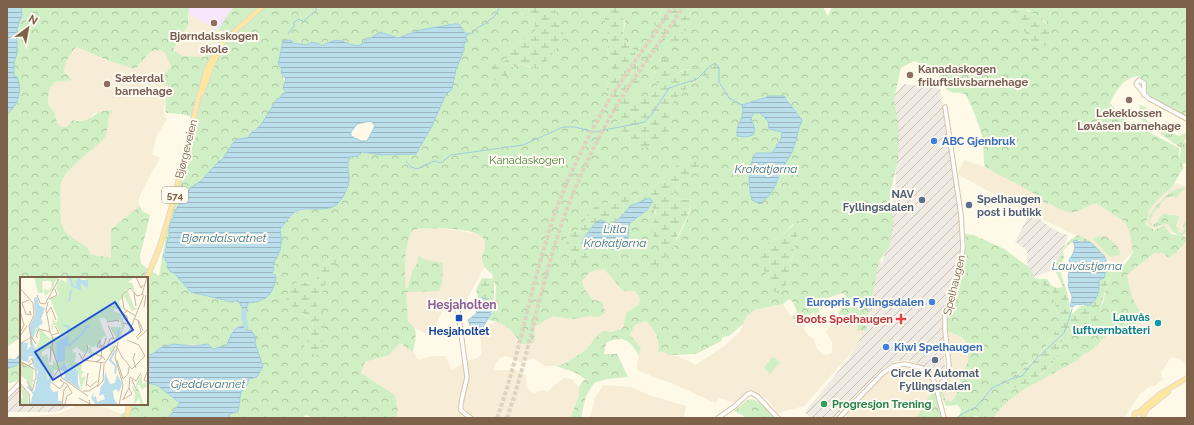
<svg xmlns="http://www.w3.org/2000/svg" width="1194" height="425" font-family="Raleway,sans-serif">
  <style>
    .residential { fill: #f7ecd6 }
    .industrial { fill: url(#industrial-furrows) }
    .education { fill: #f6e5fb }
    .grass { fill: url(#grass-tufts) }
    .forest { fill: url(#forest-crowns); fill-rule: evenodd }
    .wetland { fill: url(#wetland-marsh); fill-rule: evenodd }
    .garden { fill: #d0efc4 }
    .water { fill: url(#water-rules); stroke: #9fcdde; fill-rule: evenodd }
    .lines { fill: none; stroke-linecap: round; stroke-linejoin: round }
    .stream { stroke: #9fcdde; stroke-width: 1 }
    .river { stroke: #badeeb; stroke-width: 5 }
    .primary-tunnel { stroke: #ded3c0; stroke-width: 4; stroke-dasharray: 4 2; stroke-linecap: butt }
    .secondary-casing { stroke: #d7c3a9; stroke-width: 5.5 }
    .primary-casing { stroke: #e0d9d3; stroke-width: 6 }
    .secondary { stroke: #fff; stroke-width: 3.5 }
    .primary { stroke: #ffe79f; stroke-width: 4 }
    .education-dot { fill: #8d6e63; stroke: #fffbf1; stroke-width: 1.5 }
    .shop-dot { fill: #3f7fe0; stroke: #fffbf1; stroke-width: 1.5 }
    .service-dot { fill: #5c6f8a; stroke: #fffbf1; stroke-width: 1.5 }
    .transit-dot { fill: #1a4fb4; stroke: #fffbf1; stroke-width: 1.5 }
    .health-dot { fill: #e0444e; stroke: #fffbf1; stroke-width: 1.5 }
    .culture-dot { fill: #0f9aa8; stroke: #fffbf1; stroke-width: 1.5 }
    .leisure-dot { fill: #2e9e5b; stroke: #fffbf1; stroke-width: 1.5 }
    .labels { text-anchor: middle; stroke-width: 4; stroke-linejoin: round; paint-order: stroke }
    .shield { fill: #fffbf1; stroke: #a48f7b; stroke-width: 1 }
    .shield-label { font-size: 10px; font-weight: bold; fill: #7d6148 }
    .education-label { font-size: 11px; font-weight: bold; fill: #785e54; stroke: #fffbf1 }
    .shop-label { font-size: 11px; font-weight: bold; fill: #366cbe; stroke: #fffbf1; text-anchor: start }
    .street-label { font-size: 11px; fill: #7d6148; stroke: #fffbf1 }
    .park-label { font-size: 11px; fill: #477e3c; stroke: #fffbf1 }
    .service-label { font-size: 11px; font-weight: bold; fill: #4e5e75; stroke: #fffbf1; text-anchor: end }
    .culture-label { font-size: 11px; font-weight: bold; fill: #0d838f; stroke: #fffbf1; text-anchor: end }
    .health-label { font-size: 11px; font-weight: bold; fill: #be3a42; stroke: #fffbf1; text-anchor: end }
    .transit-label { font-size: 11px; font-weight: bold; fill: #164399; stroke: #fffbf1 }
    .leisure-label { font-size: 11px; font-weight: bold; fill: #27864d; stroke: #fffbf1; text-anchor: start }
    .water-label { font-size: 12px; font-style: italic; fill: #3f7a92; stroke: #fffbf1 }
    .neighbourhood-label { font-size: 12px; font-weight: bold; fill: #8c6099; stroke: #fffbf1 }
    .inset-river { fill: none; stroke: #badeeb; stroke-width: 2 }
    .inset-road { fill: none; stroke: #c7b7a3; stroke-width: 1 }
    .view { fill: #1d4ed8; fill-opacity: 0.15; stroke: #1d4ed8; stroke-width: 2 }
    .inset-edge { fill: none; stroke: #7d6148; stroke-width: 2 }
  </style>
  <defs>
    <pattern id="industrial-furrows" width="10" height="10" patternUnits="userSpaceOnUse"><rect width="10" height="10" fill="#efeae2"/><path d="M-1 1l2-2M0 10L10 0M9 11l2-2" fill="none" stroke="#c7c1b9"/></pattern>
    <pattern id="grass-tufts" width="24" height="20" patternUnits="userSpaceOnUse"><rect width="24" height="20" fill="#d0efc4"/><path d="M3 7l-1-3M5 7V3M7 7l1-3M15 17l-1-3M17 17v-4M19 17l1-3" fill="none" stroke="#aec5a1"/></pattern>
    <pattern id="forest-crowns" width="20" height="18" patternUnits="userSpaceOnUse"><rect width="20" height="18" fill="#d0efc4"/><path d="M2 6a3 3 0 1 1 6 0M12 15a3 3 0 1 1 6 0" fill="none" stroke="#aec5a1"/></pattern>
    <pattern id="wetland-marsh" width="20" height="14" patternUnits="userSpaceOnUse"><rect width="20" height="14" fill="#d0efc4"/><path d="M1 5h8M5 5V1M11 12h8M15 12V8" fill="none" stroke="#aec5a1"/></pattern>
    <pattern id="water-rules" width="6" height="5" patternUnits="userSpaceOnUse"><rect width="6" height="5" fill="#badeeb"/><path d="M0 2.5h6" fill="none" stroke="#9cb7c0"/></pattern>
  </defs>
  <rect width="100%" height="100%" fill="#fff9e8"/>
  <path class="residential" d="M189,14L218,30L226,32L211,48L205,57L183,56L173,50L188,25Z
    M76,47L111,62L135,69L151,51L161,50L166,54L172,66L168,72L167,97L164,107V115L167,119L157,135L152,154L160,158L142,191L138,200L140,206L111,229V258L90,254L88,248L67,234L61,222L60,188L62,180L74,165L105,138L108,127V119L95,113L90,118L84,121L72,120L67,127H60L57,123L55,113L48,104L49,90L54,82L71,80L64,72V65L69,56Z
    M964,160L999,172L1099,202L1128,222L1136,249L1120,264L1104,259L1085,240L1020,208L957,174Z
    M1177,183L1187,187V234L1182,236L1171,232L1164,225L1153,229L1147,224V216L1152,203Z
    M414,229H448L473,233L481,236L485,242V253L482,258L484,267L466,301L454,305L449,312L442,311L432,336L416,329L413,325L408,322L407,317L405,272L407,240L410,232Z
    M1187,241V365L1179,359L1171,357L1161,373L1163,379L1155,386H1150L1140,394L1124,418H994L1008,401L1023,390L1076,361L1084,354L1092,350L1106,336L1117,331L1132,328L1142,319L1132,297L1127,275L1154,253H1163L1179,251Z
    M596,269H604L618,285L635,291L640,298L639,304L626,313L623,328L595,338L586,350L564,364L556,366H545L533,358L521,362L506,356L500,358L495,364L493,371L514,369L526,375L527,384L529,391L535,393L542,390L547,392L563,378L572,379L579,387V396L570,418H396L398,411L395,395L361,373L365,362L389,355L400,343L413,352L418,360L432,356H445L452,370L467,361L478,358L482,354L480,332L483,327L491,323L498,321L508,328L518,340L535,335V326L553,315L573,319L590,316L593,300L586,291L582,282L587,274Z
    M783,304L791,317L798,320L807,317L804,330L808,335L814,339L817,349L824,355L831,354L832,351V342L826,332L834,320L840,315H851L857,321L858,328L866,330L856,347L804,406L778,413L767,399L754,394L739,404L719,398L715,403L672,383L656,378L637,370V364L641,348L630,335L635,325L646,321L653,327L656,337L660,343V347L664,352L687,360L695,365L723,347L741,331L745,317L754,310Z
    M948,331L963,338L966,342L968,356V362L962,373L956,395L951,402L946,401L942,388L934,389L916,418H849L846,415L871,388L890,370L898,368H913L922,371L927,375L933,385L949,377L951,364Z
    M603,385L631,387L649,395L686,406L684,418H590L595,398Z
    M80,404H90L107,408L121,414L120,418H7V416L10,418L58,414Z"/>
  <path class="industrial" d="M904,84L940,89L958,200L961,232L960,268L948,298L942,319L945,366L944,375L941,379H937L918,364L908,360L896,361L882,369L834,418H810L805,412L850,357L864,332L857,302L868,258L883,262L896,185L893,96Z
    M1029,215L1040,219L1051,228L1061,233L1068,235L1057,268L1028,279L1027,250L1015,242Z
    M21,382V404H76L56,412H7V396Z"/>
  <path class="education" d="M189,7H233L218,30L189,14Z"/>
  <path class="grass" d="M1140,105L1147,108L1143,116L1148,122L1153,124L1155,129L1144,123L1138,114Z
    M1163,129L1179,136L1186,133L1187,135L1184,141L1187,144V164L1183,163L1182,165L1184,168L1180,173L1179,161L1181,148L1160,134Z
    M1185,187L1187,189L1185,188L1176,198L1172,196C1166,198 1163,200 1159,206L1160,208C1154,208 1152,217 1149,222L1153,225L1159,221L1158,219L1160,217L1162,219L1174,215L1179,216L1176,227L1179,228L1178,232L1183,233L1185,227H1183L1185,221H1187L1186,232L1182,236C1173,235 1172,227 1166,223L1154,227C1153,226 1150,225 1149,224C1143,216 1167,194 1173,191C1177,189 1181,188 1185,187Z"/>
  <path class="forest" d="M21,7H189L188,25L173,50L183,56L205,57L226,32L218,30L233,7H518V12L535,21V32L531,38L517,41L505,61L501,82L512,68L520,64L529,67L562,29L557,20L556,11L549,7H611L605,18V27L609,37L607,52L613,68L606,86L610,102L619,126L636,145L671,124C671,119 671,113 671,108C675,90 700,78 715,72L714,57L709,64L676,73L670,62L654,71L658,89L649,97H627L643,81L637,71L635,52L623,38L625,23L621,7H664L653,22L681,34L685,16L673,7H823L828,16L832,7H1187V117L1163,105L1146,95L1144,80L1138,76C1123,78 1117,90 1110,103L1124,119L1179,148L1180,173L1173,186L1156,201L1149,210L1146,224L1154,230L1164,225L1171,234L1187,237C1187,245 1175,253 1169,258L1163,253H1154L1127,275L1132,297L1142,316V319L1125,332L1117,331L1106,336L1092,350L1084,354L1076,361L1023,390L1008,401L993,418H980L976,416L969,418H958L961,411L960,408L957,405L946,406L940,392L942,388L946,401L951,402L956,395L962,373L968,362V356L966,342L963,338L948,331L946,313L962,267L966,244L965,234L974,235L1004,249L1030,268L1035,279L1041,284L1052,290L1058,316L1057,329L1038,357L1006,381L1007,390C1029,386 1051,371 1060,351C1061,348 1061,344 1062,342C1064,338 1067,335 1070,332H1081L1103,303L1106,288L1113,271L1114,264L1121,266L1125,264L1129,259L1133,252L1130,233L1125,222L1096,203C1089,205 1082,210 1075,212C1066,214 1055,207 1048,202L1047,204L1042,201L1043,199C1025,187 1004,178 985,167C983,159 984,150 983,142C980,125 973,108 965,94C960,92 954,94 949,91C944,89 943,83 940,78C935,69 923,64 914,61L901,68L894,99L898,123L899,136L898,159L890,194V206L894,222L889,247L879,261L873,292L869,307L866,330L857,331L858,328L857,321L851,315H840L838,313L847,302L844,293C833,296 822,298 818,309L822,319L813,327L815,317L814,312L807,317L798,321L791,317L797,312L793,302L789,299L783,304L754,310L746,317L743,324L729,336L723,337L721,341L696,354L669,355L664,352H658C661,341 654,328 646,321L635,325L630,335L641,348L639,356C631,341 623,334 606,343L604,354H617L628,377L607,379L594,383L586,396L581,418H570L579,396V387L585,379L576,373L556,366L564,364L586,350L595,338L603,331L612,332L623,328L626,313L639,304L640,298L635,291H623L604,269C592,270 588,272 582,282L586,291L593,300L602,301L605,313L598,317L590,316L573,319L553,316L535,326L534,343L522,344C511,331 506,322 488,320L495,306L496,287L492,274L484,267C483,264 482,260 482,258C483,253 486,248 485,242C481,225 428,229 414,229C403,238 405,278 406,292V288H408L412,272L418,262V256L421,257L422,259L443,263L442,283L439,291L406,292L408,322C420,328 415,340 413,352L400,343L389,355L365,362L361,373L395,395L398,411L396,418H313L306,415L302,418H230L229,414L238,412L241,392L246,387L249,379L263,366L251,330L248,331L245,329L246,327L232,331L228,345L213,349L207,344C195,346 171,343 160,348C155,350 152,354 147,356V278H21V337L7,347V114L11,111L17,77L14,76V62L17,54V29L22,15ZM1010,9L1029,10L1047,22L1033,44L1020,25L1012,18ZM454,24H459L465,33H469L468,35L466,36L464,44V50L456,69L450,90L445,96L432,126L416,154L381,155L361,152L350,157L348,161V170L308,209L296,212L289,218L280,229L282,238L273,260L272,272L268,296L261,301L241,304L238,300C225,302 195,296 185,285C181,282 178,277 174,274C172,271 170,270 167,267L168,266L164,257L165,250L169,239V234L174,213L179,206L183,197L201,181L219,161L222,160L235,140L248,138L258,126L261,125L277,99L281,97L282,94H285C287,87 285,79 281,73L282,69L278,65L283,41L293,43H299L302,45L322,46L330,41L339,40L358,46L391,36L398,38L420,30ZM76,47L112,62L135,69L151,51L161,50L166,54L171,66L160,81L168,86C167,96 164,104 166,113L183,114L199,120L168,225L159,276L141,264L140,256L150,215L142,211L140,206L111,229V258L90,254L88,248L67,234L65,231L61,222L60,188L62,180L66,174L74,165L105,138L108,127V119L112,111C97,109 96,117 85,120C81,122 76,121 72,120L67,127H61L57,123L55,113L48,104L49,90L54,82L72,80L64,72C64,61 70,55 76,47ZM770,96L788,99C792,107 798,113 802,120L798,129L794,148L783,168L778,182L756,153H772L781,139L782,132L760,113H754L751,118L755,130L736,131L744,112L743,105ZM693,159L698,170L680,183L673,194L676,200L696,199C688,209 691,209 687,219C678,239 669,253 654,268L661,242L652,227C657,217 658,214 650,205L637,219L629,224L628,239L611,249L596,245L589,248L590,250L569,233L578,230L600,204L612,202L620,196H635L646,188L657,185L676,166ZM793,224L798,234L793,252L789,274L769,288V242L780,237ZM331,256L326,282L317,308L308,351L304,344L311,337L313,320L302,314L294,283L314,282Z
    M1164,213L1167,215L1177,216L1175,228L1168,223L1163,224L1160,217Z
    M1105,236C1112,240 1120,247 1120,255L1110,257L1092,238Z
    M21,361V380L10,383L7,382V369L17,365Z
    M149,382L157,385L178,402L180,403L168,418H120L121,414L130,411L131,404H147V383Z
    M934,389L942,418H916Z
    M750,399C760,400 768,411 775,418H748L734,411L746,401Z"/>
  <path class="wetland" d="M518,7H549L556,11L557,20L562,29L565,37L548,60L536,68L520,64L512,68L501,82L490,79L494,65L505,61L517,41L531,38L535,32V21L518,12Z
    M611,7H621C625,17 624,27 623,38L635,52L637,71L643,81L638,89L628,97H649L658,89C655,73 649,69 665,58L670,62L677,73L708,64L714,57L722,55L715,72L693,82L676,98L671,107V124L664,135L653,146L644,148L636,145L619,126L610,102L606,86L613,68L607,52L609,37L605,27V18Z
    M664,7H673L685,16L695,17L694,24L681,34L680,42L669,45L653,22Z
    M1010,9C1034,10 1043,14 1053,36L1046,46L1033,44L1020,25L1012,18Z
    M693,159L704,162L698,170L680,183L673,194L676,200L697,199L690,207L687,218L676,239L674,246L666,256L654,269L648,265L658,250L661,242L654,238C653,235 652,230 652,227C654,217 661,215 650,206L653,201L630,206L624,214L610,225L596,222L583,239L587,249L589,248L592,252L584,260L568,266L566,238L569,233L578,230L592,209L600,204L612,202L620,196H635L646,188L657,185L676,166Z
    M800,219L798,234L793,252L789,274L785,287L779,294L769,288V279L760,263L762,249L769,242L780,237Z
    M1079,235C1090,241 1104,249 1107,262L1114,264C1113,273 1109,279 1106,288C1102,299 1100,324 1088,330C1083,333 1075,332 1070,332C1067,335 1064,338 1062,342C1061,345 1061,348 1060,351C1051,371 1028,386 1007,390L1006,381L1038,358L1057,329L1058,316L1052,290L1041,284L1035,279H1047L1051,285L1057,288L1063,287L1054,268C1062,255 1063,241 1079,235ZM1079,240L1095,248L1091,303L1081,306L1071,315L1068,296L1059,267L1064,258L1063,251C1067,245 1072,241 1079,240Z
    M335,251L339,256L326,282L317,308L325,315C325,329 323,344 316,356L308,351L304,344L311,337L313,320L292,307L287,300L288,289L294,283L314,282L331,256Z
    M482,278L494,279V295L491,314L488,301L482,297L479,301L476,290Z"/>
  <path class="garden" d="M772,357L775,358L780,362L770,374L764,368Z"/>
  <path class="water" d="M7,7H21L22,15L17,29V54L14,62V76L17,77C23,89 18,106 7,114Z
    M454,24H459L465,33L469,34L466,36V42L464,44V50L456,69L452,89L445,96L432,126L416,154L381,155L362,152L358,156L350,157C345,165 350,173 349,181C348,187 344,196 340,201C330,215 311,205 297,211C290,214 285,224 280,229C282,238 282,247 278,255C276,260 273,262 273,267L274,269L272,272L276,276C273,296 266,301 248,303L246,311H244L238,300L232,302L191,292L174,273L171,272L167,267L168,265L163,255L165,254L167,241L169,239V228L171,222L170,220L173,219L174,213L177,209V207L179,206L182,197L186,192L189,191L190,188L201,181L219,161L222,160L235,140L244,138H248L252,132C256,131 257,127 261,125L277,99L281,97L282,94H285L286,92L283,88L286,79L281,73L282,69L278,65L283,41L291,40L293,43C301,43 305,47 312,42L319,44L322,46C340,35 341,43 358,46L363,43L367,38H371L380,32L398,38L420,30ZM371,121L375,126L367,141H361L351,136V132L357,124Z
    M770,96H784L802,120C798,129 797,138 794,147C792,154 787,160 783,167C776,183 775,192 760,204L752,200C748,187 747,165 756,153H772L781,139L782,132L769,129L768,121L760,113H754L751,118L755,130L753,135L746,137L737,136C735,123 746,119 742,105Z
    M649,198L653,201L647,210L629,224L628,239L624,248L611,249L596,245L587,249H584L583,239L596,222L601,220L611,225L624,214L630,206Z
    M1076,240L1080,242H1090L1104,256L1106,260L1103,264L1106,269L1104,278L1099,280C1100,290 1098,301 1088,306L1085,304L1074,305L1073,307H1071L1070,305C1074,297 1071,294 1068,286L1069,280L1068,277L1069,272L1072,270L1069,260C1073,254 1077,249 1073,241Z
    M482,297L488,301L491,314L483,327L478,331L472,330L468,320L476,314L479,301Z
    M243,326L246,327L245,329L248,331L251,330L256,338L255,343L263,366L257,377L249,379L246,387L241,392L238,412L229,414L230,418H168L180,403L157,385L147,383V356L152,354L160,348L173,344L193,346L208,344L213,349L227,345C231,335 232,328 243,326Z
    M19,355H21V361L17,365L7,369V362L9,359L15,360Z"/>
  <g class="lines">
    <path class="stream" d="M469,33L472,34L477,28L488,22L489,20L494,17L500,7
      M288,34L294,26V22L299,19L304,22C307,16 312,15 316,10V7
      M406,161L411,167L417,169L434,161L441,163L451,155L523,145L563,127H575L594,132L645,122L652,114L669,88L697,79L708,68L715,63L719,67V82L729,98L742,105
      M956,418L964,413L976,407L992,388L1011,379L1022,376L1035,360L1064,333L1069,319L1072,309"/>
    <path class="river" d="M244,311V318L246,327"/>
    <path class="primary-tunnel" d="M497,418C523,346 533,269 561,197C577,157 597,118 621,82C637,57 656,33 672,7
      M507,418C533,344 543,264 574,191C588,157 605,124 625,92C644,63 665,36 683,7"/>
    <defs>
      <path id="secondary" d="M1144,95V83L1139,80L1136,84L1148,98L1187,119
        M462,305L458,311L467,377C466,384 459,406 461,410C463,413 468,416 471,418
        M936,387L945,380L948,372L949,365L945,330V315L961,264L963,247L961,215L945,107
        M7,396L21,382
        M718,418L735,406L748,394L751,393L757,396L778,418
        M839,418L883,373L893,366L905,364L922,368L933,379L936,387L944,418"/>
      <path id="primary" d="M202,93L212,65L220,50
        M147,278L160,246L173,202L198,100L207,68L218,49L225,40L262,7
        M1139,412L1160,394L1187,378
        M1143,416L1147,409L1168,392
        M127,418L129,404
        M1134,418L1135,413L1141,412"/>
    </defs>
    <use href="#secondary" class="secondary-casing"/>
    <use href="#primary" class="primary-casing"/>
    <use href="#secondary" class="secondary"/>
    <use href="#primary" class="primary"/>
  </g>
  <g class="education-dot">
    <circle cx="214" cy="23" r="4"/>
    <circle cx="910" cy="75" r="4"/>
    <circle cx="107" cy="84" r="4"/>
    <circle cx="1129" cy="100" r="4"/>
  </g>
  <g class="shop-dot">
    <circle cx="934" cy="141" r="4"/>
    <circle cx="932" cy="302" r="4"/>
    <circle cx="886" cy="347" r="4"/>
  </g>
  <g class="service-dot">
    <circle cx="922" cy="200" r="4"/>
    <circle cx="969" cy="205" r="4"/>
    <circle cx="935" cy="360" r="4"/>
  </g>
  <rect class="transit-dot" x="455" y="314" width="8" height="8" rx="2"/>
  <path class="health-dot" d="M899 313h4v4h4v4h-4v4h-4v-4h-4v-4h4z"/>
  <circle class="culture-dot" cx="1158" cy="323" r="4"/>
  <circle class="leisure-dot" cx="824" cy="404" r="4"/>
  <g class="labels">
    <rect class="shield" x="162" y="187" width="26" height="16" rx="3"/>
    <g class="shield-label">
      <text x="175" y="199">574</text>
    </g>
    <g class="education-label">
      <text x="214" y="40">Bjørndalsskogen<tspan x="214" dy="13">skole</tspan></text>
      <text x="918" y="73" text-anchor="start">Kanadaskogen<tspan x="918" dy="13">friluftslivsbarnehage</tspan></text>
      <text x="115" y="82" text-anchor="start">Sæterdal<tspan x="115" dy="13">barnehage</tspan></text>
      <text x="1129" y="117">Lekeklossen<tspan x="1129" dy="13">Løvåsen barnehage</tspan></text>
    </g>
    <g class="shop-label">
      <text x="942" y="145">ABC Gjenbruk</text>
      <text x="924" y="306" text-anchor="end">Europris Fyllingsdalen</text>
      <text x="894" y="351">Kiwi Spelhaugen</text>
    </g>
    <g class="street-label">
      <text transform="translate(186 149) rotate(-76)" y="4">Bjørgeveien</text>
      <text transform="translate(954 285) rotate(-76)" y="4">Spelhaugen</text>
    </g>
    <g class="park-label">
      <text x="527" y="164">Kanadaskogen</text>
    </g>
    <g class="service-label">
      <text x="914" y="198">NAV<tspan x="914" dy="13">Fyllingsdalen</tspan></text>
      <text x="977" y="203" text-anchor="start">Spelhaugen<tspan x="977" dy="13">post i butikk</tspan></text>
      <text x="935" y="377" text-anchor="middle">Circle K Automat<tspan x="935" dy="13">Fyllingsdalen</tspan></text>
    </g>
    <g class="culture-label">
      <text x="1150" y="321">Lauvås<tspan x="1150" dy="13">luftvernbatteri</tspan></text>
    </g>
    <g class="health-label">
      <text x="893" y="323">Boots Spelhaugen</text>
    </g>
    <g class="transit-label">
      <text x="459" y="335">Hesjaholtet</text>
    </g>
    <g class="leisure-label">
      <text x="832" y="408">Progresjon Trening</text>
    </g>
    <g class="water-label">
      <text x="766" y="173">Krokatjørna</text>
      <text x="615" y="233">Litla<tspan x="615" dy="14">Krokatjørna</tspan></text>
      <text x="224" y="242">Bjørndalsvatnet</text>
      <text x="1087" y="270">Lauvåstjørna</text>
      <text x="208" y="388">Gjeddevannet</text>
    </g>
    <g class="neighbourhood-label">
      <text x="462" y="309">Hesjaholten</text>
    </g>
  </g>
  <g transform="translate(20 277)">
    <rect width="128" height="128" fill="#fff9e8"/>
    <path d="M14,0H24L25,3L26,0H38L39,5L41,2L47,6L46,0H59L55,5L61,13V6L68,12V4L63,1L61,4L60,0H100V3L102,0H115L108,5L112,6L115,14L110,11L104,14H108L114,30L118,32L112,34L104,19L99,25L102,32H94V35L102,37L101,42L106,37L108,42L105,39L103,43L105,49L99,62H95L96,64L91,78L89,71L94,68L88,69L94,67V62L96,61L90,50H98L99,58L102,51L100,42L88,45L84,41H79L87,61L84,59L77,69L71,70L74,85L70,76H68L70,68H66L69,70L64,76L57,70L52,73L54,76L56,75L55,85L62,87L61,93L65,96H62L61,101L66,99L61,112L58,94L54,90L49,95L46,86L40,93H34L33,98L27,104L26,96L15,73L20,62L19,52L12,60L18,49L29,61L39,59L40,56L36,48H33V54L31,49L33,46L32,40L36,47L38,41L30,21L39,18L36,11L38,4H35L33,12L25,19L24,11L28,14L32,10L31,4H22L23,16H18ZM47,57L49,68L45,71V84L38,86L36,66ZM28,71L33,75L37,87L33,83V88H29L27,77L22,80V75ZM0,84L14,91L12,113L8,104L0,98ZM122,97V108L125,105L127,109L122,113L120,108H117L124,128H121L119,121L114,128L115,115L113,114L112,108L117,115L116,107ZM0,107L8,117L9,128H0V121H3L1,113H4L0,112Z" fill="#d0efc4" fill-rule="evenodd"/>
    <path d="M59,0L61,3H68V12L61,6V13H58L55,5ZM17,20L19,28L25,31L21,42L23,46L16,51L12,64L26,96L27,103L32,100L30,110L33,115L38,114V124H42L41,128H10L13,117L7,110L9,108L13,115L15,113L18,94L13,89V80L9,79L8,85L0,83V65L8,66L7,73L11,69L9,51L15,38L14,21ZM48,57L49,68L45,71V84L37,86L36,66ZM45,86L49,95L53,90L58,94V107L61,113L43,101L45,100L44,94L39,93ZM85,95L90,107L95,106L97,97L102,107L99,115L96,112L93,114L94,122L98,128H76L71,121L74,115L73,120L76,119L77,125L85,122L83,117L79,119L81,109L84,106Z" fill="#badeeb"/>
    <path class="inset-river" d="M50,0L52,9L58,11M49,25L51,13M43,48L49,50L48,57M97,63L100,50M49,69L63,56L66,49L69,51M95,73L90,83L96,89L95,97"/>
    <path class="inset-road" d="M116,0L121,11L123,8M0,11L13,26M114,16L116,29M122,17L127,0M17,18L20,26L25,27L39,2M29,22L37,18L35,12M9,23L2,26L6,37L11,38L10,34V37M28,25L26,33L30,54M124,30L126,18M0,34L4,48L0,56M27,36L31,30L36,43M116,39L104,32L102,18L110,11L117,19L124,17M115,42L119,44L123,54M87,45L99,43L98,45M103,46L108,47L107,39L103,37L107,34M88,48L94,62M29,52L33,62L32,71L42,101L68,119M109,55L124,18M32,58L39,56L35,49M0,59L7,49M116,60L121,55L118,43M18,61L16,59L19,52L30,55M117,62L128,52M107,63L119,68M98,65L97,70L102,80L112,92L125,79L119,68M0,67L11,60L9,49L14,38L13,26M11,68V59L16,67M82,70H77L80,63V69L84,68L86,61M97,70L95,80L103,108L99,128M59,76L63,83L85,86M73,76L83,80L85,83M115,76L113,82L116,91M63,81L68,72L67,68M97,83L103,102L108,97L109,90M0,84L16,93V102L13,104M30,85L31,70M76,85L81,82L82,70H87L90,62L94,61M8,86L12,81L13,86L9,88M85,86L96,68M6,89L5,90L3,89L2,86L10,89M128,93L124,103L128,105M32,102L39,92M42,103H40L47,107L52,116L47,119L45,127M112,103L117,114M7,104L12,114L15,104M31,105L40,112L44,106M0,106L9,117L10,128M66,106L70,110L77,104M66,109L68,96M77,110L83,104L84,87M63,114H69L78,108L81,85M59,121L70,127L69,123M103,122L109,111M102,123L112,117L109,111L110,100L116,104L121,96M42,128L44,113L48,108"/>
    <path class="view" d="M95,25L113,53L33,103L15,75Z"/>
    <rect width="128" height="128" class="inset-edge"/>
  </g>
  <rect width="1194" height="425" fill="none" stroke="#7d6148" stroke-width="16"/>
  <g transform="translate(28 28) rotate(32)" stroke="#fffbf1" stroke-width="3" paint-order="stroke">
  <path d="M0-3L7 15L0 10L-7 15Z" fill="#7d6148"/>
  <text y="-6" font-size="11" font-weight="bold" text-anchor="middle" fill="#7d6148">N</text>
  </g>
</svg>
